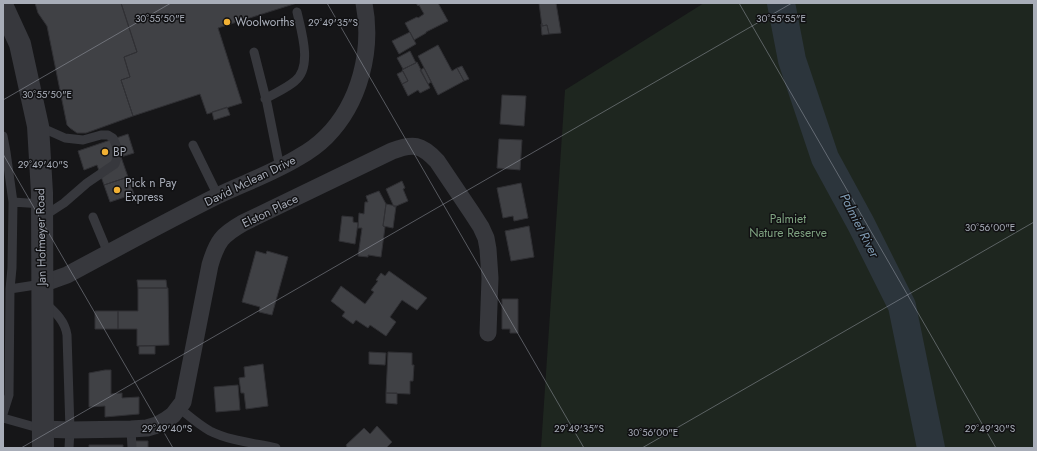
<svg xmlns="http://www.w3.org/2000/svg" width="1037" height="451" font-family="Jost,sans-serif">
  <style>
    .green { fill: #1e261f }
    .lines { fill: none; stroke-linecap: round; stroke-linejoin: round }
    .river { stroke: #2c353c; stroke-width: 28 }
    .building { fill: #404145; stroke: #303034 }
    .service { stroke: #37383d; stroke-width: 9 }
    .minor { stroke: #37383d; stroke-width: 17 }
    .tertiary { stroke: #37383d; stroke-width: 22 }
    .ticks { fill: none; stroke: #a8adb8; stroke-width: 1; stroke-opacity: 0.45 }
    .poi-dot { fill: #f2b134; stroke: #111113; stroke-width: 1.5 }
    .labels { text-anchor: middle; stroke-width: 3; stroke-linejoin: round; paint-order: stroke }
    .poi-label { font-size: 12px; fill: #a8adb8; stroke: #111113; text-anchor: start }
    .street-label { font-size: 12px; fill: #a8adb8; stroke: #111113 }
    .park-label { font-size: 12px; fill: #7fa381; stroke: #111113 }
    .water-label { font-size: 13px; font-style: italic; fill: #7f9bb3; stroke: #111113 }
    .ticks-label { font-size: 10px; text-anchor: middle; fill: #a8adb8; stroke: #111113; stroke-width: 3; stroke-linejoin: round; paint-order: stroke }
  </style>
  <rect width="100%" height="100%" fill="#161618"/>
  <path class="green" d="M704,3H1034V448H541L565,90Z"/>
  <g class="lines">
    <path class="river" d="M781,3L792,60L825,158L861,224L902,306L931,448"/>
  </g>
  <path class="building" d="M35,3H121L137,52L124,57L130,77L121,80L133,116L86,133H77L70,128L67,125L47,26L38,13Z
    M121,3H297L218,28L242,103L207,114L200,94L133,116L121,80L130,77L124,57L137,52Z
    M416,3H438L448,21L426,32V33L414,40L405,23L417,17L418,18L424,14L419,5L418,6Z
    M539,3H556L561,33L549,34L547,25L542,26Z
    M542,23V26L547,25L549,34L542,35L541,24Z
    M410,32L416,44L399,54L392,41Z
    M438,45L452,71L457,68L464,81L438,95L418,56Z
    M410,51L416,63L403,69L397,58Z
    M417,62L430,88L420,93L418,90L408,96L402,84L408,81L402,70Z
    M462,66L469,79L464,81L457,68Z
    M424,68L431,82L428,84L420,70Z
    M403,71L408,81L402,84L397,74Z
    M502,95L526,96L524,126L500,124Z
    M227,107L230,115L214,120L212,112Z
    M128,134L134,153L121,157L128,177L104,185L97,165L84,170L78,151Z
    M499,139L522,140L520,170L497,168Z
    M128,177L134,194L110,202L104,185Z
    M402,181L405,188L403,189L408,201L394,207L386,189Z
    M521,183L528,218L514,221L513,216L503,218L497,188Z
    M379,191L386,204L383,226L385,227L381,257L368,255V257L358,256L362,228H358L359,213L364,214L365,202H368L366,196Z
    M386,204L396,206L393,228L383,226Z
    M342,216L353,217V222L358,223L355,244L339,241Z
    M529,226L534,257L511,261L505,231Z
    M256,251L266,254L267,251L288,257L272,315L259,312L260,307L242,302Z
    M389,271L427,298L417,310L402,300L390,317L396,322L386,336L370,325L368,328L356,320L353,324L342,316L345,312L331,301L341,286L365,304L374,292L371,290L378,281L376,280L381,273L385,276Z
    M137,280H166L167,288H138Z
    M138,288H168L169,345L137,346V329H118V311H138Z
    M502,299H518V333H510V329H502Z
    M95,311H118V329H95Z
    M139,346H155V354H139Z
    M369,352L386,353L385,365L369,364Z
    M388,352L412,353V365H414L413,381H410V394L386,393Z
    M263,364L268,406L246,409L244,393H241L239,378L245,377L244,367Z
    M105,370H111V394L122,393V398L139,397V414L105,417V406L89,407V373Z
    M238,385L240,410L216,412L214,387Z
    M386,393H397V404L386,403Z
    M377,426L392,442L386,448H345L347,447L346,445L364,428L370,434Z
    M135,441H148V448H135Z
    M89,445H123V448H89Z"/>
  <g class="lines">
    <path class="service" d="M254,52L267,103L280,168
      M265,99C275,93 287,88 295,81C313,67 301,30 297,12
      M38,126L65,138L83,140L101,135H108L113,138L116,145L118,154L115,164L87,183L64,203L44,216
      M3,136L6,152L13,202L42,204
      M193,145L218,196
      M13,202L12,268L10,289L42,284
      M93,217L108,253
      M45,303C56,313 65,321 67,335L70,430L69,448
      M179,408C189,416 199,425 210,431C230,441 254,443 276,448
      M3,414L9,395L10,289
      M3,418L42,429
      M131,429L132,448"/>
    <path class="minor" d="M42,284L67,275C117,248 167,221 217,196C244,183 273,173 299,157C308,152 318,145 326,137C360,103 373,50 364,3
      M43,429L70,430L131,429L147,428L157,425L166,420L173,415L183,402L210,265C217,241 222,235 243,223L392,151C413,143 421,144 437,161L472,213L481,227L486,238L488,249L490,278L488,333"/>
    <path class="tertiary" d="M3,7L20,44L38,126L42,193L43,448"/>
  </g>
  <path class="ticks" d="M327,3L584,448M739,3L996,448M3,100L171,3M3,154L173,448M21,448L792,3M642,448L1034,222"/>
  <g class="poi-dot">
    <circle cx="227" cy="22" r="4"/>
    <circle cx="105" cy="152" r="4"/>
    <circle cx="117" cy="190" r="4"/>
  </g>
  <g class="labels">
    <g class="poi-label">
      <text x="235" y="26">Woolworths</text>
      <text x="113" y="156">BP</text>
      <text x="125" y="187">Pick n Pay<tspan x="125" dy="14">Express</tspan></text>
    </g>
    <g class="street-label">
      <text transform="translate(250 181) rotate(-26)" y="4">David Mclean Drive</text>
      <text transform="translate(270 211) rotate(-26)" y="4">Elston Place</text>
      <text transform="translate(41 237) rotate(-91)" y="4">Jan Hofmeyer Road</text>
    </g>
    <g class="park-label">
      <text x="788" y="223">Palmiet<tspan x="788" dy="14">Nature Reserve</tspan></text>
    </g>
    <g class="water-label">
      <text transform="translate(860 225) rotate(63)" y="5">Palmiet River</text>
    </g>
  </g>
  <g class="ticks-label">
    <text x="160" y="22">30°55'50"E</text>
    <text x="781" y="22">30°55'55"E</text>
    <text x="333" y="26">29°49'35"S</text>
    <text x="47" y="98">30°55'50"E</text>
    <text x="43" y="168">29°49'40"S</text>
    <text x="990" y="231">30°56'00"E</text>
    <text x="167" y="432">29°49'40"S</text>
    <text x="579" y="432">29°49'35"S</text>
    <text x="990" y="432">29°49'30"S</text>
    <text x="653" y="436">30°56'00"E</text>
  </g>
  <rect width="1037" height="451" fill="none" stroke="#a8adb8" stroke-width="8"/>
</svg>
